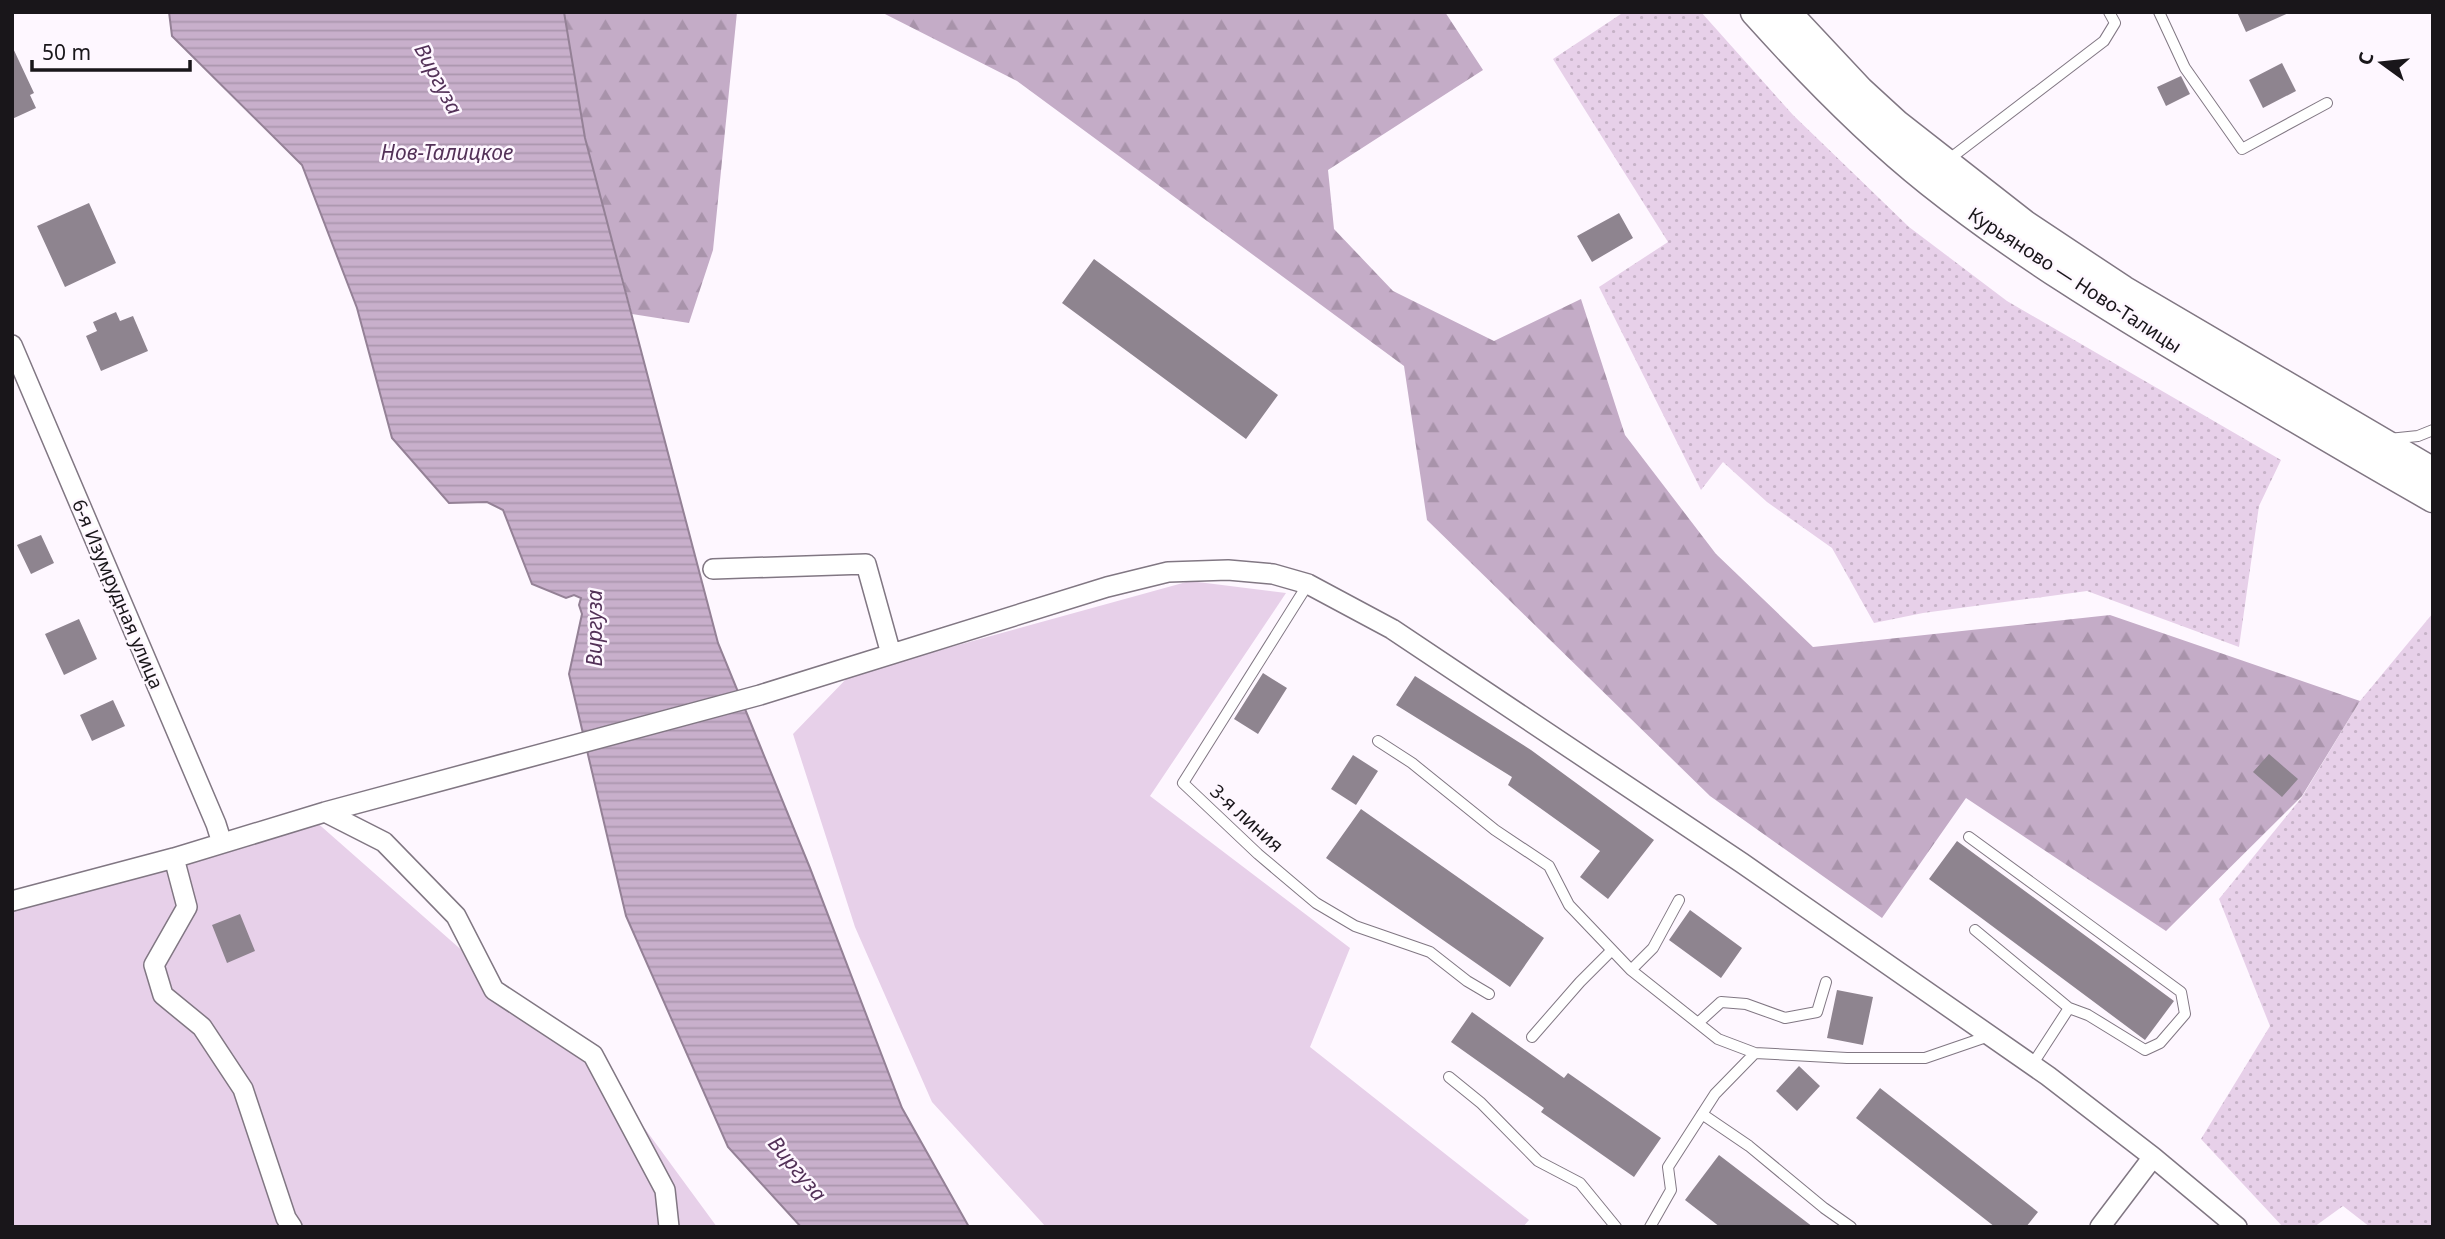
<svg xmlns="http://www.w3.org/2000/svg" width="2445" height="1239" font-family="'Noto Sans',sans-serif">
  <style>
    .grass { fill: url(#grass-dots) }
    .forest { fill: url(#forest-firs) }
    .garden { fill: #e7d0e9 }
    .water { fill: url(#water-rules); stroke: #948196; stroke-width: 2 }
    .building { fill: #8e848f }
    .lines { fill: none; stroke-linecap: round; stroke-linejoin: round }
    .lane-casing { stroke: #817783; stroke-width: 12 }
    .street-casing { stroke: #817783; stroke-width: 22 }
    .secondary-casing { stroke: #817783; stroke-width: 31 }
    .lane { stroke: #fff; stroke-width: 10 }
    .street { stroke: #fff; stroke-width: 19 }
    .secondary { stroke: #fff; stroke-width: 28 }
    .labels { text-anchor: middle; stroke-width: 5; stroke-linejoin: round; paint-order: stroke }
    .street-label { font-size: 19px; fill: #19161a; stroke: #fef7ff }
    .water-label { font-size: 21px; font-style: italic; fill: #533158; stroke: #fef7ff }
  </style>
  <defs>
    <pattern id="grass-dots" width="8" height="8" patternUnits="userSpaceOnUse" patternTransform="scale(1.75)"><rect width="8" height="8" fill="#e7d0e9"/><path d="M2 2h.1M6 6h.1" fill="none" stroke="#c6b2c7" stroke-width="1.8" stroke-linecap="round"/></pattern>
    <pattern id="forest-firs" width="22" height="20" patternUnits="userSpaceOnUse" patternTransform="scale(1.75)"><rect width="22" height="20" fill="#c4acc7"/><path d="M5 1l3.5 6h-7zM16 11l3.5 6h-7z" fill="#a893aa"/></pattern>
    <pattern id="water-rules" width="6" height="5" patternUnits="userSpaceOnUse" patternTransform="scale(1.75)"><rect width="6" height="5" fill="#c8afcb"/><path d="M0 2.5h6" fill="none" stroke="#ab96ae"/></pattern>
  </defs>
  <rect width="100%" height="100%" fill="#fef7ff"/>
  <path class="grass" d="M1624,12H1701L1793,115L1909,227L2007,301L2281,460L2259,506L2239,647L2087,591L1923,613L1874,623L1832,548L1767,502L1723,462L1701,490L1599,287L1668,242L1553,59Z
    M2433,613V1227H2370L2343,1206L2314,1227H2283L2201,1139L2270,1026L2219,899L2302,797L2360,701Z"/>
  <path class="forest" d="M564,12H737L713,250L689,323L632,314L585,138Z
    M881,12H1445L1483,70L1328,170L1334,229L1393,291L1494,341L1581,299L1625,435L1716,554L1813,647L2110,615L2360,701L2302,796L2166,931L1966,798L1882,918L1710,796L1427,520L1404,366L1017,81Z"/>
  <path class="garden" d="M1190,581L1286,593L1150,796L1350,948L1310,1047L1529,1220L1523,1227H1046L932,1102L855,927L793,734L850,675Z
    M314,820L610,1081L717,1227H12V910Z"/>
  <path class="water" d="M169,12H564L585,138L718,643L810,868L902,1108L969,1227H801L728,1147L626,916L569,674L582,614L579,605L581,598L574,595L566,598L532,584L503,510L487,502L449,503L392,438L357,308L302,165L172,36Z"/>
  <path class="building" d="M2237,12H2291L2246,32Z
    M12,46L34,93L30,95L36,108L12,119Z
    M2282,63L2296,91L2263,108L2249,80Z
    M2181,76L2190,94L2166,106L2157,87Z
    M89,203L116,263L65,287L37,226Z
    M1619,213L1633,238L1592,262L1577,236Z
    M1094,259L1278,395L1246,439L1062,303Z
    M116,312L120,321L133,316L148,351L101,371L86,336L97,331L93,322Z
    M41,535L54,563L31,574L17,545Z
    M79,619L97,659L64,675L45,634Z
    M1263,673L1287,688L1258,734L1234,719Z
    M1415,676L1531,750L1654,840L1608,899L1580,877L1600,851L1508,785L1512,777L1396,705Z
    M113,700L125,726L92,741L80,715Z
    M2269,754L2298,779L2282,797L2253,772Z
    M1353,755L1378,771L1356,805L1331,789Z
    M1361,809L1544,938L1510,987L1326,858Z
    M1957,841L2174,1001L2145,1040L1929,879Z
    M1690,910L1742,948L1721,978L1669,940Z
    M240,914L255,951L227,963L212,925Z
    M1837,990L1873,997L1863,1045L1827,1038Z
    M1472,1012L1564,1078L1568,1073L1661,1138L1634,1177L1541,1112L1544,1108L1451,1042Z
    M1799,1066L1820,1086L1797,1111L1776,1091Z
    M1880,1088L2038,1212L2026,1227H1995L1856,1118Z
    M1719,1155L1813,1227H1720L1685,1200Z"/>
  <g class="lines">
    <defs>
      <path id="lane" d="M2159,12L2185,68L2242,149L2327,103
        M1948,160L2104,41L2115,23L2109,12
        M2389,439L2418,436L2433,430
        M1308,584L1183,783L1258,854L1316,903L1355,926L1430,952L1467,981L1489,994
        M1378,741L1412,763L1495,830L1549,866L1569,905L1631,970L1718,1039L1755,1053L1847,1058H1925L1989,1036
        M1969,837L2181,992L2185,1014L2160,1043L2145,1050L2088,1015L2069,1008L2032,1065
        M1975,930L2069,1008
        M1631,970L1653,948L1679,900
        M1698,1023L1721,1002L1746,1004L1785,1018L1817,1012L1826,982
        M1532,1037L1580,982L1612,950
        M1449,1077L1481,1103L1538,1161L1580,1183L1616,1227
        M1702,1114L1749,1146L1824,1208L1851,1227
        M1650,1227L1671,1190L1668,1167L1715,1094L1755,1053"/>
      <path id="street" d="M12,345L216,824L222,843
        M713,569L866,564L891,654
        M325,812L384,842L456,916L494,990L593,1055L665,1190L669,1227
        M174,858L187,907L154,965L163,995L202,1027L243,1089L286,1218L292,1227
        M12,901L174,858L325,812L760,695L1107,587L1168,572L1228,570L1273,574L1308,584L1392,629L1742,863L2048,1076L2153,1157L2237,1227
        M2100,1227L2153,1157"/>
      <path id="secondary" d="M1755,12C1809,72 1867,132 1930,182C2018,252 2113,310 2209,367C2283,411 2357,455 2433,498
        M1786,12L1860,91L1896,124L2025,225L2123,290L2433,472"/>
    </defs>
    <use href="#lane" class="lane-casing"/>
    <use href="#street" class="street-casing"/>
    <use href="#secondary" class="secondary-casing"/>
    <use href="#lane" class="lane"/>
    <use href="#street" class="street"/>
    <use href="#secondary" class="secondary"/>
  </g>
  <g class="labels">
    <g class="street-label">
      <text transform="translate(2075 280) rotate(33)" y="7">Курьяново — Ново-Талицы</text>
      <text transform="translate(118 594) rotate(67)" y="7">6-я Изумрудная улица</text>
      <text transform="translate(1247 818) rotate(42)" y="7">3-я линия</text>
    </g>
    <g class="water-label">
      <text transform="translate(438 79) rotate(62)" y="7">Виргуза</text>
      <text x="447" y="160">Нов-Талицкое</text>
      <text transform="translate(595 628) rotate(-90)" y="7">Виргуза</text>
      <text transform="translate(797 1169) rotate(50)" y="7">Виргуза</text>
    </g>
  </g>
  <rect width="2445" height="1239" fill="none" stroke="#19161a" stroke-width="28"/>
  <g transform="translate(2382 63) rotate(285)" stroke="#fef7ff" stroke-width="5" paint-order="stroke">
  <path d="M0-5L12 26L0 18L-12 26Z" fill="#19161a"/>
  <text y="-10" font-size="19" font-weight="bold" text-anchor="middle" fill="#19161a">С</text>
  </g>
  <path d="M32 60v10h158v-10" fill="none" stroke="#19161a" stroke-width="3.5"/>
  <text x="42" y="60" font-size="21" fill="#19161a" stroke="#fef7ff" stroke-width="5" paint-order="stroke">50 m</text>
</svg>
